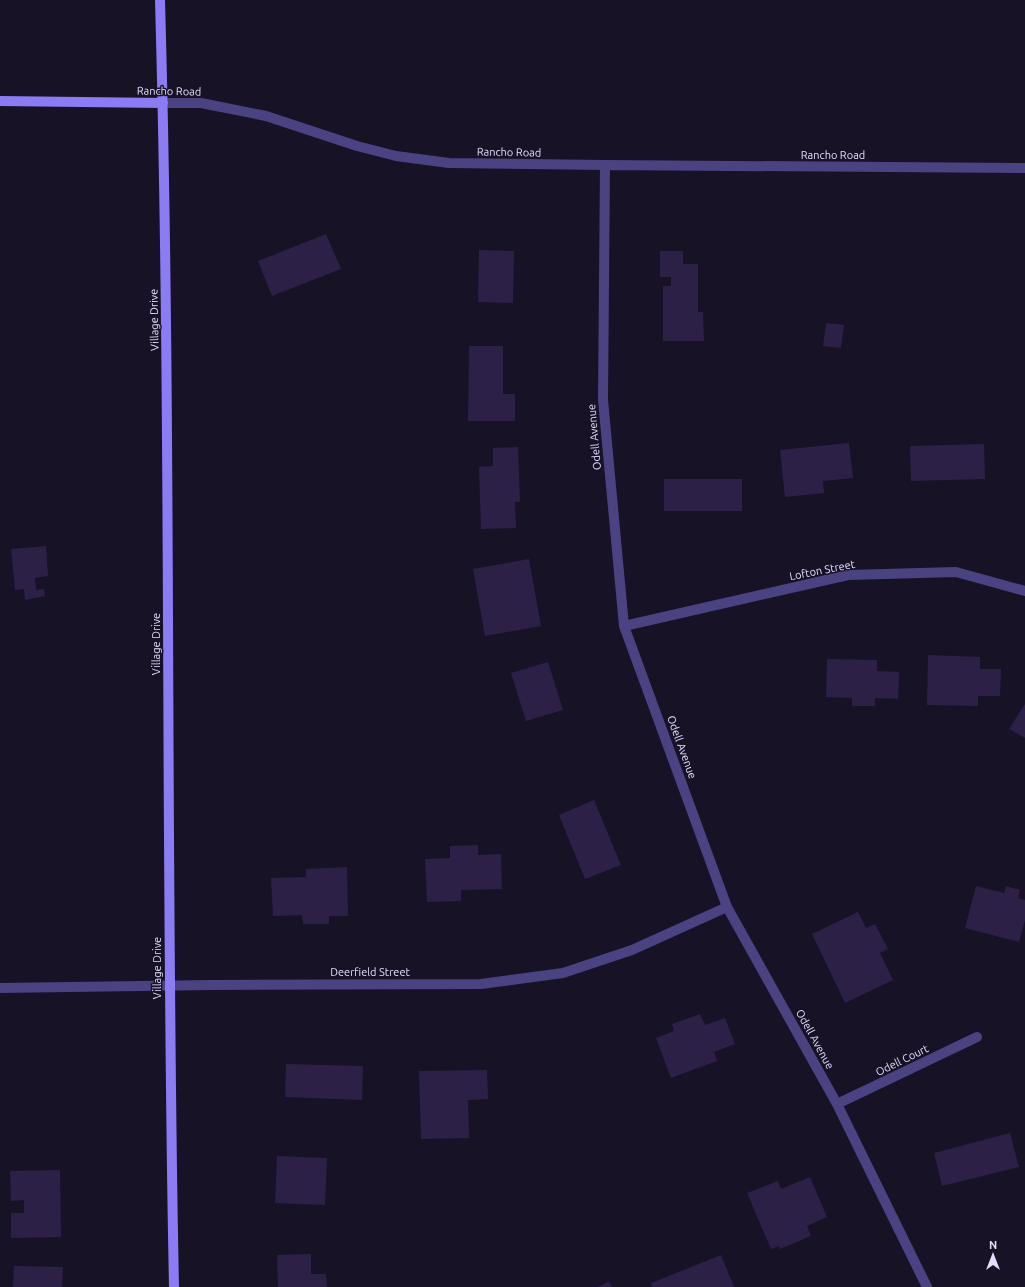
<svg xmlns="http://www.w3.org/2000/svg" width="1025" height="1287" font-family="Ubuntu,sans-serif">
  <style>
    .building { fill: #2c2047 }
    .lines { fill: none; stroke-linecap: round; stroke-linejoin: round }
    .street { stroke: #4b4282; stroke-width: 10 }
    .secondary { stroke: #8b7cf3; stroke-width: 10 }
    .labels { text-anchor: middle; stroke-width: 3; stroke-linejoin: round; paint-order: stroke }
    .street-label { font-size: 11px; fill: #e3dcfc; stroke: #181227 }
  </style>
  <rect width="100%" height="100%" fill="#181227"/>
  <path class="building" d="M326,234L341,269L272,296L258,261Z
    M479,250L514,251L513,303L478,302Z
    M660,251H683V264H698V312H703L704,341H663V286H671V277H660Z
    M826,323L844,325L841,348L823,346Z
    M469,346H503V394H515V421H468Z
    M849,443L853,478L823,481L824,493L785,497L780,450Z
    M984,444L985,479L911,481L910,446Z
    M518,447L520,502H515L516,528L481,529L479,467L493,466V448Z
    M664,479H742V511H664Z
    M46,546L48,576L35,578L36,590L44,589L45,596L25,600L24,589L15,590L11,549Z
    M529,559L541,626L485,636L473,569Z
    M928,655L980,657V669H1001L1000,696H978V706L927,705Z
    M827,659L877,660V671L899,672L898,699L875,698V706H852V698L826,697Z
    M548,662L563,710L526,721L511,673Z
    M1025,704V738L1009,729Z
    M594,800L621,865L585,879L559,815Z
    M478,845V855L501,854L502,889L461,890V901L427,902L425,859L450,858V846Z
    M347,867L348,916H329V924H303L302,915L273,916L271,878L306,877V869Z
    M976,886L1004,893L1006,886L1020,890L1018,898L1025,900V920L1019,942L965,928Z
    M858,912L866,928L875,924L888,949L880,953L893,980L845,1003L812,934Z
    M700,1014L705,1025L725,1018L735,1044L714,1052L717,1061L671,1078L656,1038L674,1031L672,1024Z
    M286,1064L363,1066L362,1100L285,1097Z
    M487,1070L488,1099L468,1100L469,1138L421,1139L419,1071Z
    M1010,1133L1019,1167L942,1186L934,1153Z
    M277,1156L327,1158L325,1205L275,1203Z
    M60,1170L61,1237L11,1238V1213H24V1200L11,1201L10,1171Z
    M810,1177L827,1217L807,1226L811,1236L780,1249L779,1246L771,1249L747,1193L778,1181L781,1189Z
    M311,1254V1274H326L327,1287H278L277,1255Z
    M721,1255L734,1287H652L651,1283Z
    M14,1266L63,1267L62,1287H13Z
    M609,1281L612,1287H598Z"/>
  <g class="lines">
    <path class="street" d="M163,103H201L266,116L357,146L396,156L449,163L605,165L1025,168
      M605,165L603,400L624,626L727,907L837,1104L927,1287
      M624,626L848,575L956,572L1025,591
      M0,988L212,985L481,984L563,973L632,950L727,907
      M837,1104L977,1037"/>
    <path class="secondary" d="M160,0C172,429 165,858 174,1287
      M0,101L163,103"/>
  </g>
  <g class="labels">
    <g class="street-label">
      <text transform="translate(169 91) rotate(1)" y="4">Rancho Road</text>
      <text transform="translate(509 152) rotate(1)" y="4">Rancho Road</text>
      <text x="833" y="159">Rancho Road</text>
      <text transform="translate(154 320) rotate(-91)" y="4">Village Drive</text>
      <text transform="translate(594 437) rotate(-95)" y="4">Odell Avenue</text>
      <text transform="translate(822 570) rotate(-11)" y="4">Lofton Street</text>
      <text transform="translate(156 644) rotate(-90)" y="4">Village Drive</text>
      <text transform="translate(682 747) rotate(70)" y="4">Odell Avenue</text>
      <text transform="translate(157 968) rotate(-90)" y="4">Village Drive</text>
      <text x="370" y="976">Deerfield Street</text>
      <text transform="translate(815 1039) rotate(61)" y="4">Odell Avenue</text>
      <text transform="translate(902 1060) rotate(-26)" y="4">Odell Court</text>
    </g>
  </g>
  <g transform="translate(993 1255)" stroke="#181227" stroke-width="3" paint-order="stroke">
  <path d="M0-3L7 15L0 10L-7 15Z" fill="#e3dcfc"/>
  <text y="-6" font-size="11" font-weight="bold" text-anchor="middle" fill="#e3dcfc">N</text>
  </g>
</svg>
